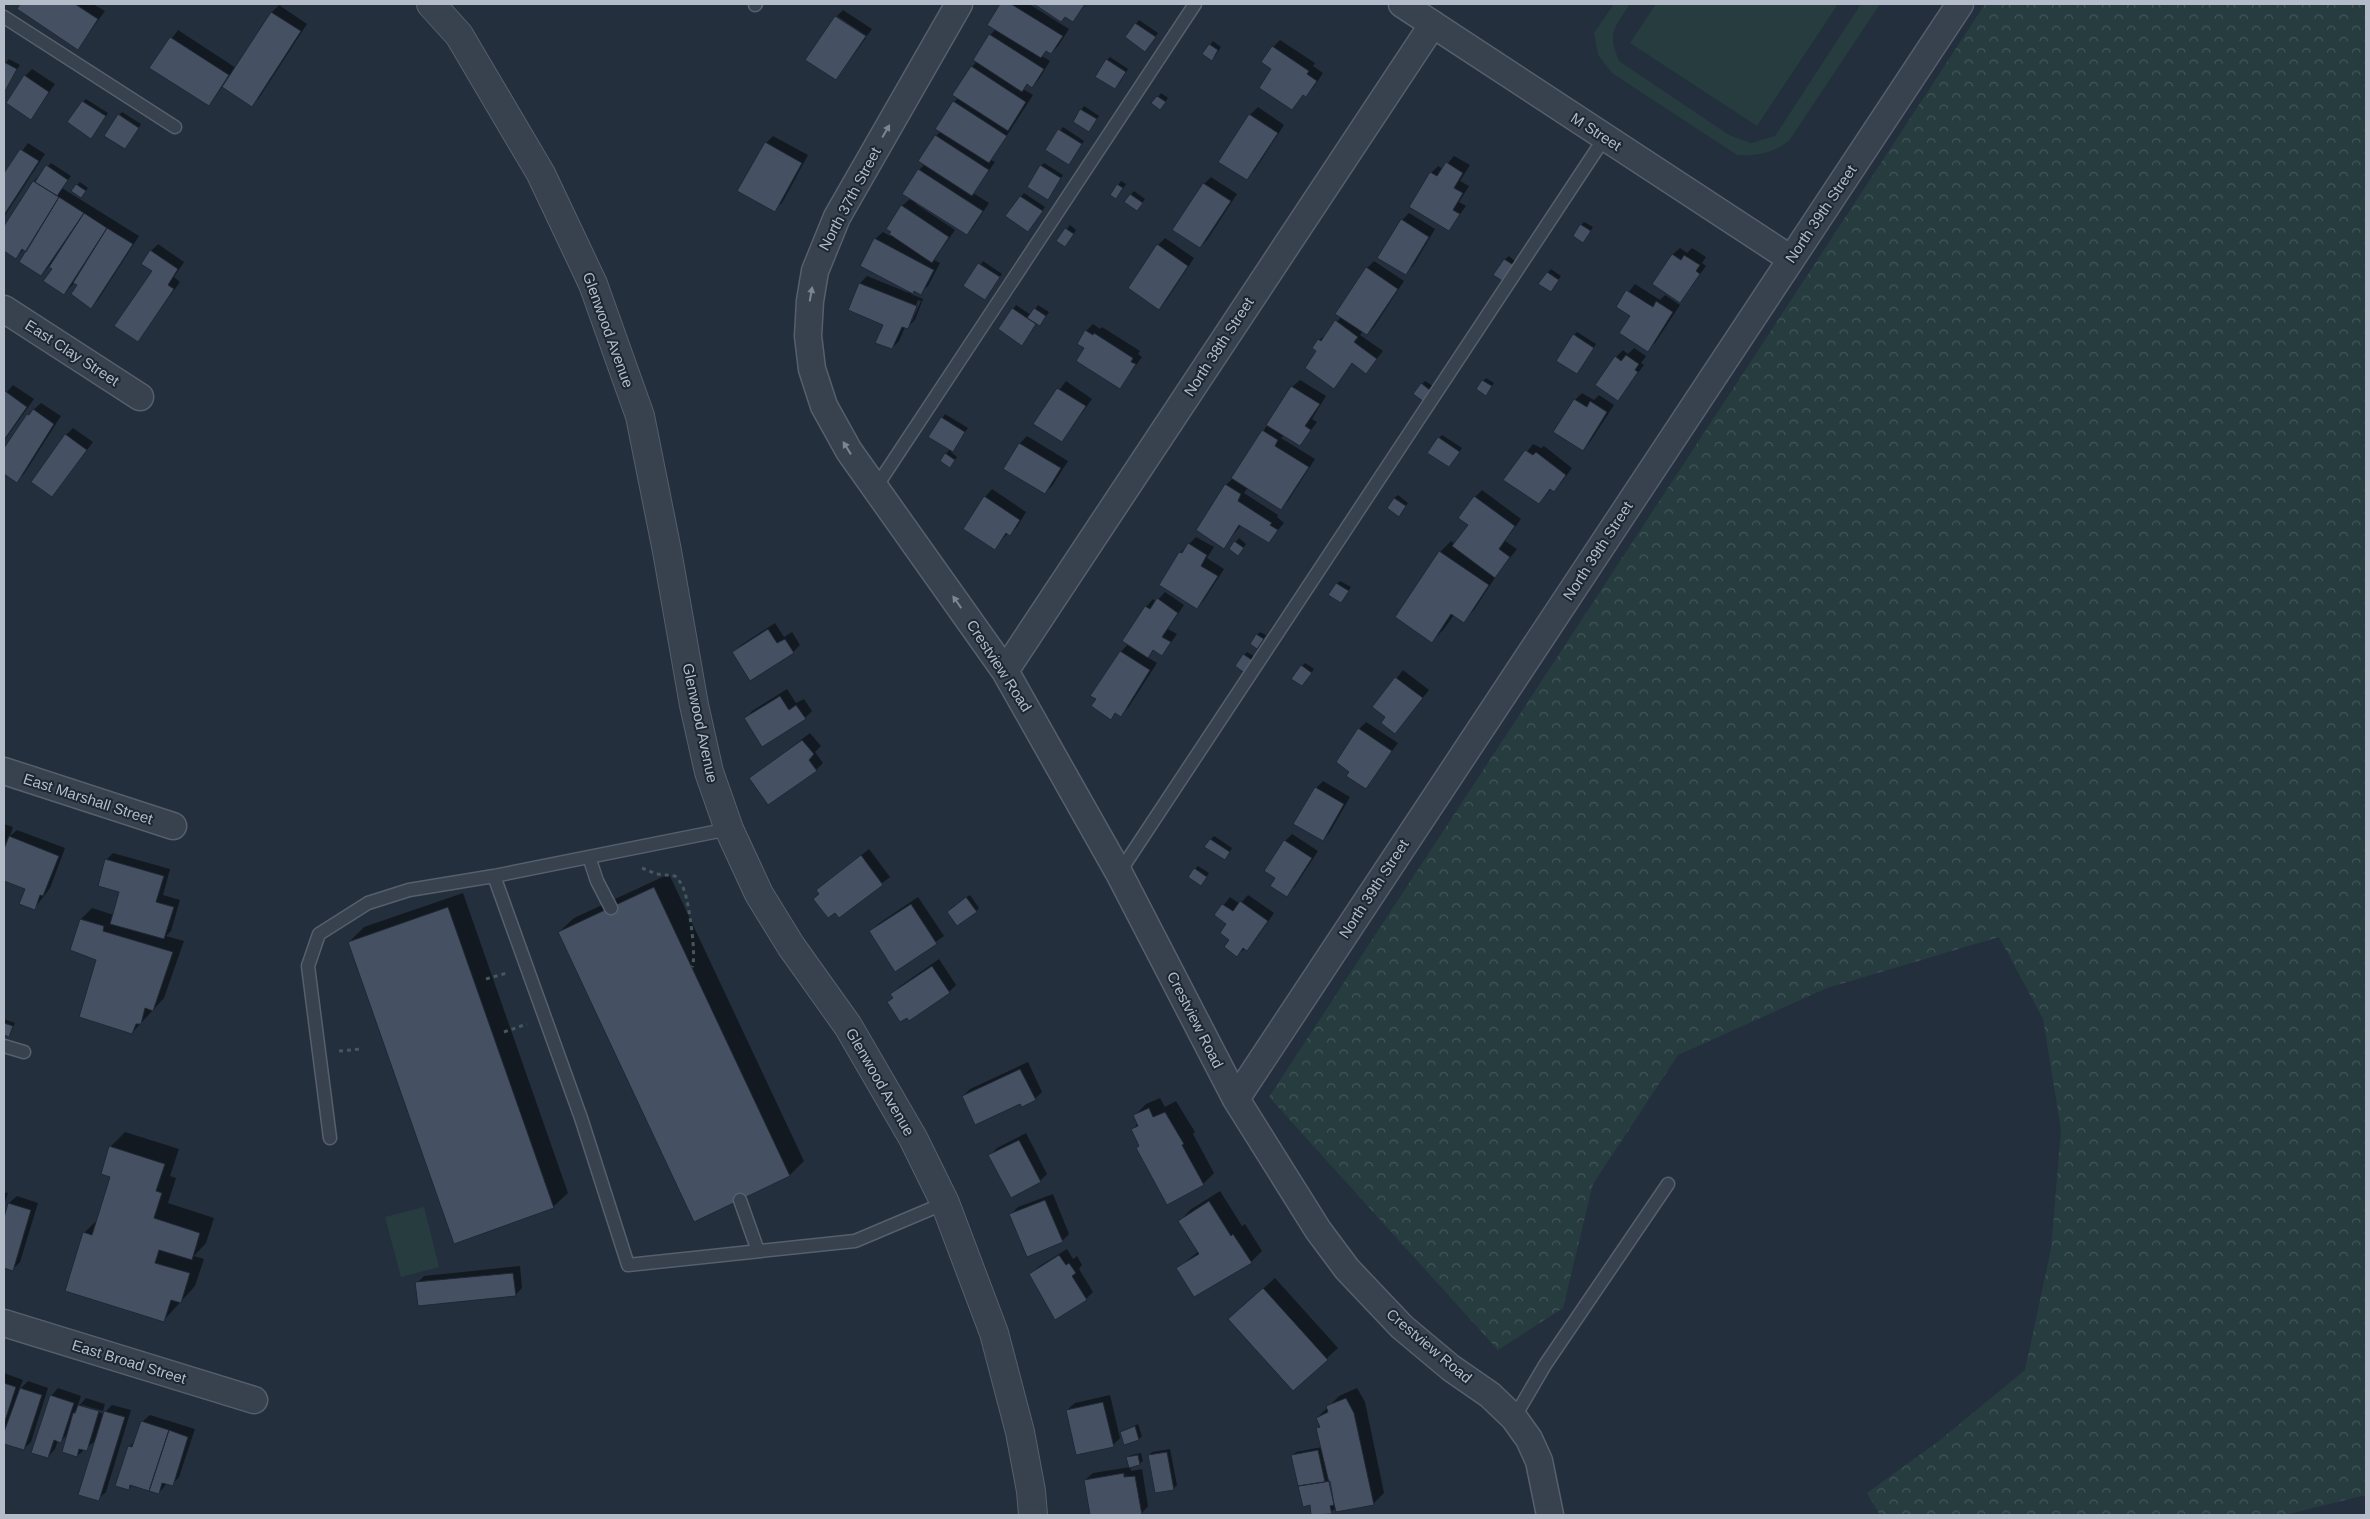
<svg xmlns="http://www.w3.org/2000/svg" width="2370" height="1519" font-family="Arial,sans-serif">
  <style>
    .green { fill: #263c3f }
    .forest { fill: url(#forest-crowns) }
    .shadow { fill: #0007; fill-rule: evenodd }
    .building { fill: #455162; stroke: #1f2835 }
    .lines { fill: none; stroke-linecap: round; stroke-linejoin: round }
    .service-casing { stroke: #565f6c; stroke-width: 15 }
    .minor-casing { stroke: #565f6c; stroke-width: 29 }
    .tertiary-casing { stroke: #565f6c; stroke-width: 30 }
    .path { stroke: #44595c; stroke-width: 3; stroke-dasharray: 4 4; stroke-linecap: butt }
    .service { stroke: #38414e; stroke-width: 12 }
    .minor { stroke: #38414e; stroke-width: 26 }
    .tertiary { stroke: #38414e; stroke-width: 28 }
    .oneway { fill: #7c8592 }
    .labels { text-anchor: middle; stroke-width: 4; stroke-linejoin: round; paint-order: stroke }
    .street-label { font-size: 15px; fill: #b4bcc9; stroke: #1d2633 }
  </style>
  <defs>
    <pattern id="forest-crowns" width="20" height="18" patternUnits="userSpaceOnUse" patternTransform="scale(1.25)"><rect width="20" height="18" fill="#263c3f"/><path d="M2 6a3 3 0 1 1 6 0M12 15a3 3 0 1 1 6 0" fill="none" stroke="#435659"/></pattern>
  </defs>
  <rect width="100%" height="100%" fill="#242f3e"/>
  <path class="green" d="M1614,4H1630C1614,29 1607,31 1619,61L1729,135L1751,143L1775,136L1861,4H1880L1789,141C1772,153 1758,156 1737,155L1612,73L1598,55L1594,33Z
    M1656,4H1838L1757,126L1630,43Z
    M424,1207L439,1267L401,1277L385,1217Z"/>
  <path class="forest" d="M1985,4H2366V1495L2285,1515H1880L1867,1493L1939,1441L2025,1370L2051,1249L2061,1130L2043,1019L1999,937L1827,988L1678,1055L1593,1184L1563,1308L1498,1350L1269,1097Z"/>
  <path class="shadow" d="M22,4H93L105,11L78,48L19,9Z
    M1002,4H1029L1069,29L1058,46L1051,53L1047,50L1042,56L1050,61L1039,79L1032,86L1028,84L1023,89L1033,95L991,160L995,162L973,193L989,203L974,226L967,233L918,202L916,204L955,230L934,260L940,263L928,286L920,293L915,290L911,294L923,299L915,320L907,328L905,327L899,341L892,348L884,324L849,310L860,283L867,276L909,293L875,239L883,232L890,236L902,206L911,198L919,170L925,164L936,136L941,131L954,102L959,97L972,67L977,61L990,35L996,29L989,24ZM918,300L921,301L912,321H910Z
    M1037,4H1086L1073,20L1066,16L1061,20Z
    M279,5L307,24L259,98L252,105L223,86L209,105L151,67L178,30L236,68L272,12Z
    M843,10L872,29L867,36L837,16Z
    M836,18L866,38L836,79Z
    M1139,20L1158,33L1148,47L1126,37Z
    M1280,40L1315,63L1313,66L1323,73L1313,88L1306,95L1304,94L1292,109L1273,69V47Z
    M1213,41L1221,47L1215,56L1210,45Z
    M1110,57L1128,69L1118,85L1107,60Z
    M9,59L20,65L4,89V65Z
    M32,69L55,84L31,118L25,76Z
    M1161,93L1168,98L1163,105L1158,97Z
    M86,99L108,113L94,134L83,102Z
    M1084,106L1099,116L1089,130L1074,121Z
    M1258,107L1284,125L1254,171L1246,178L1220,161L1250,115Z
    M122,112L141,124L128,144L119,115Z
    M1063,127L1084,141L1072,160L1047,149Z
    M773,136L808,155L782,203L774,210L766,143Z
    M28,143L45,154L4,217V176Z
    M1454,156L1470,165L1460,181L1469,186L1459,202L1466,206L1449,229L1431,173L1438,166L1443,169Z
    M51,163L71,176L62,188L139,236L98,300L91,307L79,284L75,282L64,294L54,268L49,266L41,275L24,249L16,257L4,250V229L34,181Z
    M1044,163L1063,175L1051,195L1041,166Z
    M1211,177L1237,194L1207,240L1200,247L1204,184Z
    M1121,181L1126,184L1119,194H1111Z
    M80,182L88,188L84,193L77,185Z
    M1134,191L1145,199L1140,206L1126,201Z
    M1024,193L1045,207L1028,231L1021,197Z
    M1409,213L1435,229L1413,266L1405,273L1402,220Z
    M1584,222L1593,227L1586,238L1581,225Z
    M1070,225L1076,230L1068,242L1058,241Z
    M1165,238L1194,258L1166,301L1159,308L1158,245Z
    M158,244L184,262L174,277L180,282L138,340L154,271L151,251Z
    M1680,248L1687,253L1692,248L1706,257L1702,263L1706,266L1680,301L1672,255Z
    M1509,256L1517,263L1495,275L1505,259Z
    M983,261L1002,274L988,295L965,285Z
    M1374,261L1404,281L1374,327L1367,334L1363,331L1360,335L1383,351L1366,372L1353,362L1334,387L1318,351L1319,340L1327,334L1341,317L1367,268Z
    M1551,269L1561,276L1554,287L1548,272Z
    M1635,284L1660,300L1665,295L1680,305L1655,343L1647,350L1632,315L1618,306Z
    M1016,305L1031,315L1038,305L1049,312L1040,325L1037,323L1025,341L999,329Z
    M1093,324L1100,329L1102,327L1140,351L1138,354L1142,357L1120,387L1086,348V331Z
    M1577,332L1596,344L1577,373L1574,335Z
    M1634,348L1646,356L1641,363L1644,365L1618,399L1616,357L1623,350L1628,354Z
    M1486,378L1494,383L1486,394L1483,381Z
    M1300,380L1326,396L1312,419L1317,422L1300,445L1284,435L1281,438L1315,459L1288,501L1280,508L1248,487L1244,493L1278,515L1277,517L1284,523L1268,542L1241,525L1224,547L1226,485L1233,478L1292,387Z
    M1066,381L1092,399L1062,441L1035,423Z
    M1425,381L1434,387L1427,397L1422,384Z
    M13,385L34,399L4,441V395Z
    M1582,393L1594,400L1599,395L1614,405L1590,442L1583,449L1575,400Z
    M41,403L61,416L24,474L16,481L4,473V450L28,415Z
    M945,414L968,428L951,452L957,457L950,466L946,454L950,449L930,437Z
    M73,428L93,442L52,496L66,435Z
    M1442,435L1462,448L1449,466L1439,438Z
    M1027,436L1068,461L1052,486L1045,493L1005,468L1020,443Z
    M1533,444L1541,448L1544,446L1572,468L1561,483L1554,490L1551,489L1539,503L1505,480Z
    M992,489L1026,512L1017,527L1010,534L1008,533L995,548L964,529L985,497Z
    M1482,490L1521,519L1505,541L1517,549L1498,573L1474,610L1463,621L1454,615L1443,630L1432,641L1440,552L1451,541L1455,544L1469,525L1475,497Z
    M1398,495L1408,503L1399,515L1394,498Z
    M1196,537L1214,547L1207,558L1224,569L1204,600L1197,608L1180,553Z
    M1239,538L1246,544L1241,551L1231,548Z
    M1340,581L1351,587L1344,598L1337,584Z
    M1165,592L1184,605L1168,629L1177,634L1162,655L1154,650L1147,657L1157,663L1128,708L1120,715L1117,712L1111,718L1121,652L1128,644L1146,607L1153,599L1156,602Z
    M775,623L784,637L792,632L800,645L793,652H734L741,645Z
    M1260,632L1266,635L1260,644L1257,635Z
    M1247,652L1257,658L1246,672L1244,655Z
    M1305,663L1314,669L1305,682L1302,666Z
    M1403,670L1429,690L1395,732L1387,717L1374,707Z
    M787,689L796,703L804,699L812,711L805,718L745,719L752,711Z
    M1366,722L1398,743L1365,788L1351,771L1359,729Z
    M810,733L821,746L815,752L823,763L816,770L751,778Z
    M1323,781L1350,797L1330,832L1323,840L1316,788Z
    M4,824L13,827L10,836L17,830L65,848L50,888L34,909L26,888L4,880Z
    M1292,834L1318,851L1294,888L1286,895L1277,877L1285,841Z
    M1214,836L1232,848L1228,855L1211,839Z
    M869,849L890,877L839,916L817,890Z
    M113,853L170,869L163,895L180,900L171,931L166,936L184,941L164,998L132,1033L81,919L92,908L114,915L121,891L106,860Z
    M1198,866L1209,873L1201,885L1195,869Z
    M669,874L804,1161L790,1175L559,932L574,918Z
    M463,893L568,1193L553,1207L349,942L364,927Z
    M970,895L979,908L976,911L951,908Z
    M1248,895L1274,913L1254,942L1237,955L1228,924L1216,915L1230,897L1240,904Z
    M918,897L944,936L896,970L871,931L878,924Z
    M939,959L956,985L949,992L894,997L892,994L899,987Z
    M4,1019L15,1023L9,1036L4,1034Z
    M1028,1062L1042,1092L1035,1099L963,1096L970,1089Z
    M1160,1098L1165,1107L1176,1101L1195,1132L1193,1134L1214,1173L1203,1184L1140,1146L1133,1129L1138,1123L1135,1115L1146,1104Z
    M125,1132L179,1149L170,1176L176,1178L168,1203L214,1218L206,1243L194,1256L204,1259L195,1286L164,1320L84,1233L98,1219L112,1176L110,1147Z
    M1026,1133L1047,1174L1040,1181L990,1155L997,1148Z
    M1220,1191L1242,1226L1245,1224L1262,1251L1251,1262L1195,1295L1178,1268L1199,1251L1180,1221L1190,1210Z
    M4,1192L8,1193L4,1205Z
    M1053,1194L1069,1234L1062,1241L1011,1214L1018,1207Z
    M17,1196L38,1203L20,1262L13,1269L4,1267V1210L7,1211L9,1203Z
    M1067,1249L1073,1259L1077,1256L1082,1265L1079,1269L1093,1292L1086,1299L1031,1275L1038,1267Z
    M520,1266L522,1288L515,1295L417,1283L424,1276Z
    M1275,1278L1338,1348L1293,1389L1241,1308Z
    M4,1373L23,1380L19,1390L28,1381L48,1388L31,1442L23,1449L4,1443L6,1431L4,1433Z
    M58,1388L81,1396L77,1408L86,1398L105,1404L103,1411L82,1405L80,1407L102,1413V1415L112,1405L131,1410L106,1492L98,1499L96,1440L77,1456L68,1434L61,1441L58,1440L55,1449L48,1457L51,1396Z
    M1357,1388L1365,1402L1384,1493L1373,1504L1336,1508L1331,1512L1312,1515L1311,1504L1293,1456L1296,1452L1322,1447L1318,1428L1320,1425L1317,1418L1339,1396Z
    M1110,1395L1120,1438L1113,1445L1067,1410L1075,1403Z
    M150,1415L195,1429L179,1477L172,1485L167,1483L159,1493L133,1484L129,1489V1447L135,1441L142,1422Z
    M1138,1424L1142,1436L1139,1439L1121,1432Z
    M1170,1449L1177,1485L1173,1489L1149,1455L1152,1452Z
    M1141,1453L1143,1461L1139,1464L1130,1466L1131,1471L1142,1469L1148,1506L1141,1514L1135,1515H1091L1085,1480L1093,1473L1130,1467L1128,1458L1131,1455Z"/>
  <path class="building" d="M20,4H75L98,19L78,50L17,9Z
    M1000,4H1011L1063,36L1051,54L1046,51L1041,58L987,25Z
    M1034,4H1085L1073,22L1065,17L1061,22Z
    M271,12L301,31L252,107L222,87Z
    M835,16L866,36L836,80L805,60Z
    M1135,23L1156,37L1145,52L1125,37Z
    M989,34L1044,69L1032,88L1027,84L1022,92L973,60Z
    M170,37L229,75L209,106L149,68Z
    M1209,44L1218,50L1212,61L1202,54Z
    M1272,46L1309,71L1307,74L1317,81L1306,97L1303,95L1292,110L1259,88L1271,69L1261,62Z
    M1106,59L1126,72L1115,89L1095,77Z
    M4,62L17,69L5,91L4,90Z
    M971,66L1026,102L1008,131L952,95Z
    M24,75L49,92L31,120L6,103Z
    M1157,96L1166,102L1160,110L1151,103Z
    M82,101L106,116L91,139L67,122Z
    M953,101L1007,136L989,163L935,129Z
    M1080,109L1097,119L1089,132L1073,122Z
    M118,114L139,128L125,149L104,136Z
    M1249,114L1278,133L1247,180L1218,162Z
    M1058,129L1082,144L1069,165L1045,150Z
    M935,135L989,170L972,196L918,161Z
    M765,142L802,163L775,212L737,191Z
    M20,149L39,161L4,215V173Z
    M1446,162L1463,173L1454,188L1463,193L1453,210L1460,214L1449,231L1409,207L1430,172L1437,176Z
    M46,165L68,180L57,196L35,182Z
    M1040,165L1061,178L1048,200L1027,187Z
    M918,169L983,211L967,235L902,194Z
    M33,181L59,197L26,252L22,249L16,259L4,251V226Z
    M1203,183L1231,201L1200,248L1172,230Z
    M76,184L86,191L81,198L71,191Z
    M1117,184L1123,188L1116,199L1110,195Z
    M1130,194L1143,203L1137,211L1124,202Z
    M1020,196L1043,211L1028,232L1005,216Z
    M59,197L84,213L41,276L19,262Z
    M901,205L949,237L932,263L889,234L891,232L886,229Z
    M84,213L107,228L64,295L43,281L52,269L49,267Z
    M1401,219L1429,237L1406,275L1377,258Z
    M1580,224L1591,231L1583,243L1573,236Z
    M107,228L133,244L91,309L71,294L77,285L73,283Z
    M1065,228L1074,234L1065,247L1056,241Z
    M874,238L934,270L921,295L914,291L913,294L860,266Z
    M1157,244L1188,266L1159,310L1128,288Z
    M150,250L178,269L168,285L174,289L138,342L114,326L152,271L141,264Z
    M1672,254L1681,260L1684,255L1700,265L1696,271L1700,274L1680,303L1652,284Z
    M1504,259L1515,266L1504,282L1493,275Z
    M978,263L1000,277L985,300L963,286Z
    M1366,267L1398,289L1367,335L1335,314Z
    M1547,272L1559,280L1551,292L1538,284Z
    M859,283L917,306L908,329L902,327L892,349L875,343L883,325L848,310Z
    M1626,290L1653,307L1656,301L1673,312L1648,352L1619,333L1630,316L1616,307Z
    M1012,308L1036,324L1022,346L998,329Z
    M1034,308L1046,316L1040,326L1027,318Z
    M1335,320L1358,337L1354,342L1377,359L1366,374L1352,363L1334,389L1305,368L1316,351L1312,348L1318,339L1321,341Z
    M1085,330L1093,335L1094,333L1133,358L1131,362L1136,364L1120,389L1076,361L1084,348L1077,344Z
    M1573,334L1594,348L1577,374L1556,361Z
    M1626,355L1639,364L1635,370L1638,372L1618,401L1595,385L1615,356L1621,361Z
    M1482,380L1492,386L1486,396L1476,389Z
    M1421,383L1431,391L1424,402L1413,394Z
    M1291,386L1320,404L1305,426L1311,430L1300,446L1266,425Z
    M1057,388L1086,406L1062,442L1033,424Z
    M5,391L27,407L4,440V393Z
    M1574,399L1587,407L1590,401L1607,412L1583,451L1553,432Z
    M33,409L54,424L17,483L4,474V448L27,414L29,415Z
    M941,417L965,432L953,452L928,437Z
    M1262,430L1278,440L1275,446L1309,467L1281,510L1231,478Z
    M65,434L87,450L52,497L31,482Z
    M1438,437L1460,452L1449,467L1427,453Z
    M1019,443L1061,468L1045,494L1003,469Z
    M1525,450L1533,455L1536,452L1566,475L1554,492L1550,489L1539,504L1503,480Z
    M945,453L955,460L950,468L940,461Z
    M1225,484L1241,494L1238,501L1272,523L1270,525L1278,530L1269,543L1239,525L1224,549L1196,530Z
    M984,496L1020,520L1010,536L1006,533L995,550L963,529Z
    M1474,496L1515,526L1499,549L1510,557L1495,578L1452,546L1468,525L1458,518Z
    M1394,498L1406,506L1399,517L1387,508Z
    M1234,541L1244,548L1238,556L1229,549Z
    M1188,543L1207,555L1201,566L1218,576L1197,609L1159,585L1179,552L1182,553Z
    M1439,551L1489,585L1464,623L1451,614L1432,643L1395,617Z
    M1336,583L1349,591L1341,603L1328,595Z
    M1157,598L1178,613L1162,637L1171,642L1162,656L1153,650L1148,658L1122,641L1145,606L1150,609Z
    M768,629L777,643L785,639L794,653L750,681L732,652Z
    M1256,634L1264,639L1257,649L1250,644Z
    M1120,651L1150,670L1121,717L1115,713L1111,720L1091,706L1096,699L1090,696Z
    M1243,654L1255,662L1246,674L1235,666Z
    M1301,665L1312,673L1302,686L1291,679Z
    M1395,677L1423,698L1395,734L1381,723L1385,717L1372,707Z
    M780,696L789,710L796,705L806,719L762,747L744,718Z
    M1358,728L1392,751L1366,789L1346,776L1349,772L1336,762Z
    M802,740L814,754L809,760L817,771L768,805L749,778Z
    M1315,787L1344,804L1323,841L1293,824Z
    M9,836L59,856L43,896L40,895L35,910L19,904L25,889L4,881V849Z
    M1210,839L1230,852L1225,860L1204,847Z
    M1284,840L1312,858L1287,897L1270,886L1275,878L1264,871Z
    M861,855L883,885L839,918L835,913L828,918L813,899L819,894L816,890Z
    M105,859L164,876L156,902L174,907L164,939L110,924L119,892L98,886Z
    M1194,868L1207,877L1201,886L1188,877Z
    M654,887L790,1176L694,1222L558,932Z
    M966,897L977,912L957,926L947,912Z
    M1240,901L1268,921L1247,951L1243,948L1237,957L1224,947L1229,940L1220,933L1226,924L1214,915L1222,904L1233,911Z
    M911,904L937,944L895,972L869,931Z
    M448,907L554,1208L454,1244L348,942Z
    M80,919L104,926L103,931L173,952L153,1011L145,1008L141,1024H136L132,1034L79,1017L96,960L70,950Z
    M932,966L950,993L909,1021L907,1018L900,1022L887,1002L893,998L890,994Z
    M4,1023L13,1026L9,1037L4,1035Z
    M1020,1069L1036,1100L1022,1107L1020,1104L975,1125L962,1096Z
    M1149,1108L1153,1117L1165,1112L1184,1144L1182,1145L1204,1185L1167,1205L1136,1148L1139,1146L1131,1129L1138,1126L1133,1115Z
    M1019,1140L1041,1182L1011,1198L988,1155Z
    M109,1146L165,1164L156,1191L162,1193L154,1218L200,1233L192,1260L159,1250L155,1263L190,1273L181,1303L171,1300L164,1322L65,1291L83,1232L92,1235L110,1177L101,1174Z
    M1045,1200L1063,1242L1027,1257L1009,1214Z
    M1209,1201L1231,1236L1233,1234L1252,1263L1194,1297L1176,1268L1199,1254L1178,1221Z
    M8,1203L31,1210L13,1271L4,1268V1218Z
    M1059,1255L1066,1265L1069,1263L1076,1273L1072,1276L1087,1300L1055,1320L1029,1274Z
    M513,1273L516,1296L418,1306L415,1282Z
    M1263,1288L1328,1360L1293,1391L1228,1319Z
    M4,1383L16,1387L4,1424Z
    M20,1388L42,1395L24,1450L4,1444V1432Z
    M50,1395L74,1403L61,1443L54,1440L48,1458L31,1453Z
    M1346,1398L1354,1413L1374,1505L1336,1512L1316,1428L1320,1427L1316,1418L1328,1412L1326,1406Z
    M1103,1402L1114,1447L1076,1455L1066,1410Z
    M78,1405L99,1411L87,1451L79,1449L77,1457L62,1452L73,1413H75Z
    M104,1411L125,1417L99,1501L78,1495Z
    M141,1421L169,1430L149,1491L130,1485L129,1490L115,1486L128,1446L132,1447Z
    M1135,1426L1139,1440L1124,1445L1120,1432Z
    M169,1430L188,1437L173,1486L162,1483L159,1494L149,1491Z
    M1318,1450L1325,1482L1298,1486L1291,1455Z
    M1167,1452L1174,1490L1155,1493L1148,1455Z
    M1138,1455L1140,1465L1129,1468L1126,1457Z
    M1124,1473V1477L1135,1476L1142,1515H1090L1084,1480Z
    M1330,1481L1334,1505L1330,1506L1332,1514L1311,1515L1310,1505L1303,1507L1298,1486Z"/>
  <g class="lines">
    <defs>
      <path id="service" d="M755,5L756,4
        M4,17L175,127
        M876,487L1195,4
        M589,857L597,881L611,908
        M1119,873L1605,137
        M494,876L581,1118L628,1265L855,1241L945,1203
        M4,1046L24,1052
        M330,1138L308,966L319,934L368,903L409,890L494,876L729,829
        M740,1200L758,1251
        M1514,1418L1545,1365L1668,1184"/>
      <path id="minor" d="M959,4L837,217L815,271L810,301L808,336L812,369L824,406L849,451L1005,671L1119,873L1236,1099L1318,1230L1347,1269L1402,1327L1451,1368L1490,1395L1514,1418L1529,1439L1539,1461L1550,1515
        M1402,4L1791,259
        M4,309L140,397
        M1005,671L1433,24
        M4,771L173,826
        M1236,1099L1960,4
        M4,1323L254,1400"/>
      <path id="tertiary" d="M431,4L459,35L541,174L593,284L640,416L667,551L694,705L709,772L729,829L759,894L791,946L848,1026L913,1138L945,1203L994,1333L1020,1432L1031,1491L1033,1515"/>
    </defs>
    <use href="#service" class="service-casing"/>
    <use href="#minor" class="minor-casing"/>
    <use href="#tertiary" class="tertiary-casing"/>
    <path class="path" d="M642,868L656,874L675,876C680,881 683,886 685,893C689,905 697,958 692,967
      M486,979L507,973
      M504,1032L527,1024
      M339,1051L361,1049"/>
    <use href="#service" class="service"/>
    <use href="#minor" class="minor"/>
    <use href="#tertiary" class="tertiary"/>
  </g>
  <defs><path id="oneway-solid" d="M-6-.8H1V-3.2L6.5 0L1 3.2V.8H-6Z" transform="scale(1.25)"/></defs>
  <g class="oneway">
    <use href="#oneway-solid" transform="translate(886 131) rotate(-60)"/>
    <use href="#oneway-solid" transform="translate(811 294) rotate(-80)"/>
    <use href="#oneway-solid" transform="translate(847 448) rotate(-122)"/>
    <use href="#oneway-solid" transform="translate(957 602) rotate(-125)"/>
  </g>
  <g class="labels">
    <g class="street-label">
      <text transform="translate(1596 132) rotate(33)" y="5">M Street</text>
      <text transform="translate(850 199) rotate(-62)" y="5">North 37th Street</text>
      <text transform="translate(1821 214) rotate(-56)" y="5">North 39th Street</text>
      <text transform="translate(608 330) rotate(70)" y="5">Glenwood Avenue</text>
      <text transform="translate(1219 347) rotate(-57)" y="5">North 38th Street</text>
      <text transform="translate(72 353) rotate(33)" y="5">East Clay Street</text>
      <text transform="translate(1598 551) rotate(-57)" y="5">North 39th Street</text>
      <text transform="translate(999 666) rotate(57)" y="5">Crestview Road</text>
      <text transform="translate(700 723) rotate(78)" y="5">Glenwood Avenue</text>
      <text transform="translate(88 799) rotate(18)" y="5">East Marshall Street</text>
      <text transform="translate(1374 889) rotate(-57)" y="5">North 39th Street</text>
      <text transform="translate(1195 1020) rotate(63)" y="5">Crestview Road</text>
      <text transform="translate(880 1082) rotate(60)" y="5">Glenwood Avenue</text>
      <text transform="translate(1429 1346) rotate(40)" y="5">Crestview Road</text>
      <text transform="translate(129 1362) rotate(17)" y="5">East Broad Street</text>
    </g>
  </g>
  <rect width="2370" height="1519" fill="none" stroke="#b4bcc9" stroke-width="10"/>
</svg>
